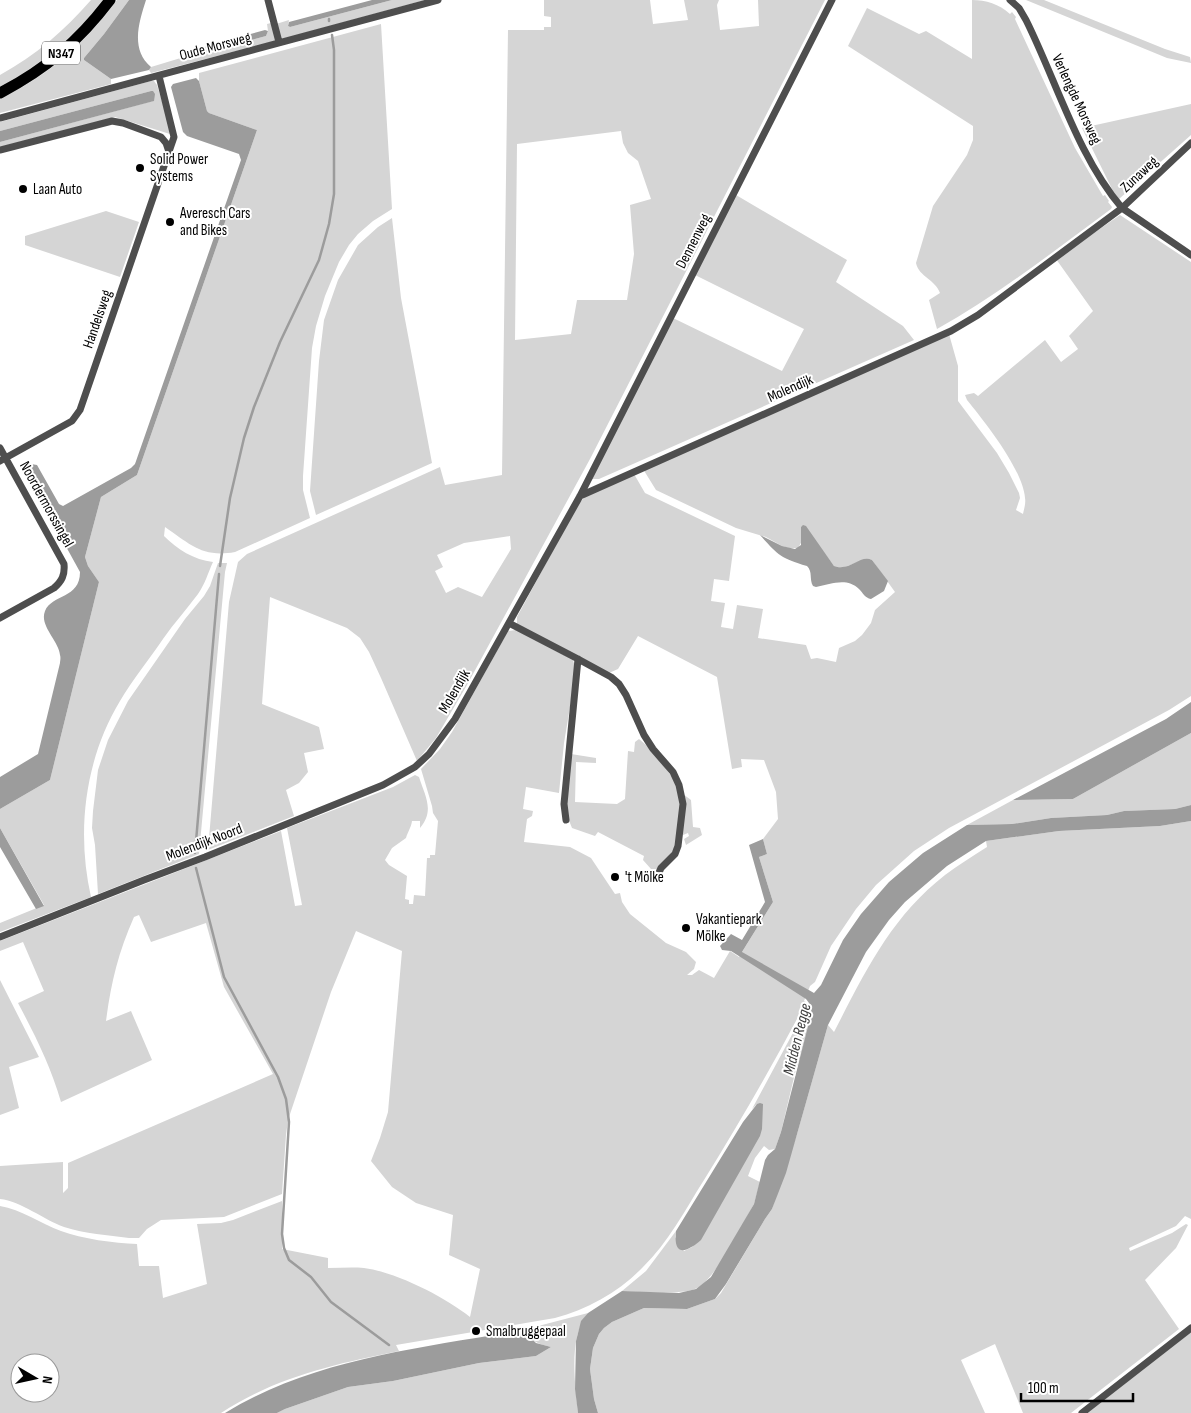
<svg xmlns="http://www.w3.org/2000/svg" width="1191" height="1413" font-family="'Sofia Sans Condensed',sans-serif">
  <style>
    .green { fill: #d5d5d5; fill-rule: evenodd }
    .water { fill: #9c9c9c }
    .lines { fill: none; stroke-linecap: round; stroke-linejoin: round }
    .stream { stroke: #9c9c9c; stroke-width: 2.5 }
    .primary-casing { stroke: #dbdbdb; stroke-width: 12 }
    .street { stroke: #4e4e4e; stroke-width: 7 }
    .primary { stroke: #000; stroke-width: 11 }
    .poi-dot { fill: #000; stroke: #fff; stroke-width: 2 }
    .labels { text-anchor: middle; stroke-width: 4; stroke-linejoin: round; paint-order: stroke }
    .shield { fill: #fff; stroke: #4c4c4c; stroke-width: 1 }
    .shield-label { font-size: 14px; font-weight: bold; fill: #000 }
    .street-label { font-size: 15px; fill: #000; stroke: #fff }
    .poi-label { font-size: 15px; fill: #000; stroke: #fff; text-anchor: start }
    .water-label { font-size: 16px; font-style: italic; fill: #3d3d3d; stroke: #fff }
  </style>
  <rect width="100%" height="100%" fill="#fff"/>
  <path class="green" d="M91,0H107L68,43L0,89V75C36,55 64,31 91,0Z
    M117,0H129L104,34L84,58V60L111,79V84L0,113V98C48,77 86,42 117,0Z
    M392,0H425L282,39L279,36L276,24L289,20L288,26L290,27Z
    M544,0H650L653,24L688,20L684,0H719L717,5L720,30L759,26L758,0H825L590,459L467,685L436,738L417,761L381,678L369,652L360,638L347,628L270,597L262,704L319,727L324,749L304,753L308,772L299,783L286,790L294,816L208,850L229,602L238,562L247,554L440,467L445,485L502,475L508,30H544V27H551V17L544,16ZM621,131L623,143L628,153L638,161L651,199L630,205L634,254L627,300H577L571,334L515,340L517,144ZM510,536L511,549L482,597L458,587L446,593L435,571L443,567L437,555L464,543Z
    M972,0C986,0 999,4 1010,14L1012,12L1016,17L1015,19L1075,148L1103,196L1105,195L1109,201L1108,202L1112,207L1111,209C1054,251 998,295 937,329L929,300L940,293C935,279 919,277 916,263L933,206L967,155L973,140V126L848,46L867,8L919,34L926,31L972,59Z
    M1026,0H1044L1165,49L1190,57L1191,63L1167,58Z
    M271,23L276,38L275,41L151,73L149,70L151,67L184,57L187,58L266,36L268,31L267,24Z
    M381,24L392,209L373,221L358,234L349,245L339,262L325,296L316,326L312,348L303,476V490L310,518L235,552C202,558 190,544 165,527L164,536C177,549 194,560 213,562C208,573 205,584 198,594C187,609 174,623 163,639C149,660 132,680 120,701C85,759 76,831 91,897L0,932V923L44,905L0,828V809L50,780L99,582L88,566L85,557L101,497L137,475L257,130L209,113L207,111L199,81V73Z
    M151,81H154L157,85L171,131L170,134L115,117L0,147V142L153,101L151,91L0,131V122Z
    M1191,104V135L1119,199L1113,191L1082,128Z
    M736,195L847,260L836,282L903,326L914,340L599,479H591L673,318L782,371L804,329L695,275Z
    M106,211L139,222L120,277L25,245V236Z
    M1120,215L1191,262V696L1169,710L949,828L914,851L876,885L856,909L831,946L815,982L810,986L804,1001L806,1002C774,1063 740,1122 704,1180C685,1210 668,1243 643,1267C619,1292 588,1309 555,1318L396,1345L399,1351C335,1364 276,1377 221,1413H0V1206C21,1209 41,1224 61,1231C82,1239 114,1243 137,1244L139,1266H159L163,1298L207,1284L197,1224L221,1223L233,1220L282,1201V1249L328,1258V1268C340,1268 352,1267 364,1268C396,1272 445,1297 470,1317L480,1269L449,1255L453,1215L416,1203L392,1187L371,1161L380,1138L388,1112L402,951L356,931L331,992L288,1120L286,1135L282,1194L224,1217L161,1220L147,1229L139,1238H129C108,1235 85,1234 64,1227C44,1220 21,1201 0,1199V1166L63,1162V1193L68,1188V1163L273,1074L224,987L206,923L151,942L139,915L134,917C118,953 111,983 106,1021L131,1011L152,1060L61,1102C51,1067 35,1035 18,1003L44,991L23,942L0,951V941L281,831L295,906L302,905L287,828L393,787L415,775L419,777C425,796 435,810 420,828V821H412C411,828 408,831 406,838L392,848L385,860L389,865L407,876L405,899L409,900V904H413L414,895L425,896L427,858H430V855H435L438,821L433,813L432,806L421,769L440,749L452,732L508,631L516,630L573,660L575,667V677L564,743L559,793L526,787L523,809L533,811L532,816L527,819L524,842L570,847L591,858L615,894L620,893L622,902L630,914L666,943L686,952L696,962L694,969L687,975H692L699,970L714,978L730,951L739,957L773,902L759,857L767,854L763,839L778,819L776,792L764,760L741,759L742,767L732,769L717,677L638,636L618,669L609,673L517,624V617L578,504L585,497L634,474L645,493L735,536L729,581L714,579L711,601L725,603L721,627L733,629L737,605L763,609L758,638L806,645L811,659L817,658L836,662L839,648L855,641L862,635L871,623L875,610L895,592L872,560C858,557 848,572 834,566L804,526L801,527L802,541L798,548H789L782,546L766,537L736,528L656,490L643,469L949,334L958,366V401L997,453L1009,473L1019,493L1020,498L1016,510L1023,514C1024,509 1026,503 1025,498C1023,470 985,422 967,400L965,395L974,393L978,396L1045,340L1061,362L1078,349L1069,336L1093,311L1056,259ZM20,1363H50V1393H20Z
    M392,218L401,298L432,463L316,515L310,491L319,361L324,320L338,280L358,245L378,227Z
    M218,563H227L225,572L199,854L98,894L95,845L92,828L93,811L98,770L108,740L128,701L185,619L204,596L210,586Z
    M1191,733V805L1175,809L1124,811L1107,815L1051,818L1012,824L967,825L1013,800L1073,799Z
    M639,739L652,750L672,777L676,784L681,806L675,847L671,854L657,869H651L643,860L644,856L598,832L595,836L572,828L566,813L571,754L596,758V763L576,762L575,802L617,804L625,799L628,751L634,752L635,742Z
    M683,794L691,800L693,827L700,828L702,835L686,845L684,839L689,836L688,833L683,835Z
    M1191,821V1219L1185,1216L1176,1226L1129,1248L1130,1251L1172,1233L1186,1224L1188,1225L1176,1248L1145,1280L1179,1329L1071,1413H1023L995,1344L961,1360L985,1413H598L594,1399L590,1369L593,1348L599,1334L604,1328L612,1322L644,1308L687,1309L715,1299L721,1293L765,1219L772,1209L797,1134L828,1025L834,1032C865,972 891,917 945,875C958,865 973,856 987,847L986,841L1059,831L1160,826Z
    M0,980L39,1057L9,1067L19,1108L0,1115Z
    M809,1003C812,1024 806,1050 796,1069L781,1132L775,1149L769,1150L764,1146L755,1158L748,1176L760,1182L754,1204C742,1225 716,1280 695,1289C680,1295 640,1292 622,1291L646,1271L676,1231L675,1237L684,1251L692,1247L701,1239L757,1104L752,1109Z
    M588,1313C568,1337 575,1383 578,1413H277L285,1409L348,1387L393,1381L479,1363L536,1356L551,1347C538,1344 531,1341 523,1330Z
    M1191,1332V1413H1087Z"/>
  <path class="water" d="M129,0H146C139,22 130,49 151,67L149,70L111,79L84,60V58L104,34Z
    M372,0H392L290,27L288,26L289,22Z
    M265,30L268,31L266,36L187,58L184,57L190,51Z
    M196,78L199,81L207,111L209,113L257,130L137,475L101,497L85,557L88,566L99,582L50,780L0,809V777L38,754L60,663C60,661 61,658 60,655C59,641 39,626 45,611C52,594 80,599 80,572L25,472V468L31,464L37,465L59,504L63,506L131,468L135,464L241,160L239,154L187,136L183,132L171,87L173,84Z
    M151,91H153L155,94L154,101L0,142V131Z
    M803,525L806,526L834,566C850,572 860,554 872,560L888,581L884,591L871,599C865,598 863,593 859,589C847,577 831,584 816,587L813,586C809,579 813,572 807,566C780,558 778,555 760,535L782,546L795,549L801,545V527Z
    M1191,702V733L1073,799L1013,800L1166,719Z
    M1191,805V821L1160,826L1059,831L986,841L947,866L905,902L889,920L866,952L828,1025L786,1173L772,1209L765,1219L726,1284L715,1299L687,1309L644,1308L612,1322L604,1328L599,1334L593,1348L590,1369L594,1399L598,1413H578L575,1389L576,1341L581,1321L588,1313L622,1291L679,1293L696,1289L711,1277L754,1204L765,1160L768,1155L775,1149L781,1132L811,1015L809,1003L806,999L731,951L722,950L720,946L731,934L742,940L765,902L749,845L763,839L767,854L759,857L773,902L742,952L814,993L821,985L843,940L861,914L889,882L923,853L967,825L1012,824L1051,818L1107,815L1124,811L1175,809Z
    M0,828L44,906L36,909L0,847Z
    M760,1103L763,1104L762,1129L760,1136L701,1240C686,1253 673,1257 676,1231L743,1122L757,1104Z
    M523,1330L536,1343L551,1347L536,1356L479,1363L393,1381L348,1387L285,1409L277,1413H225C315,1358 422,1348 523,1330Z"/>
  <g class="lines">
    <path class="stream" d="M329,19V21
      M220,566L230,498L244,438L254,407L280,342L319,260L329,224L334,194V50L332,35
      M195,853L219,574
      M196,868L224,977L278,1077L286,1099L289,1122L282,1234L284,1248L289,1260L311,1277L331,1302L389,1345"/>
    <defs>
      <path id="primary" d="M0,93C46,69 79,41 110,0"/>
    </defs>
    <use href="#primary" class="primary-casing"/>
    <path class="street" d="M268,0L279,42
      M0,118L438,0
      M1191,143L1122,208L1191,255
      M0,150L112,121L123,123L161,137L166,143L169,152
      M0,448L64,564C65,575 62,581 54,588L0,618
      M0,461L72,421L80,410L174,137L159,76
      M580,496L951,331L978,315L1122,208C1078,157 1056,80 1026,20L1019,8L1010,0
      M509,623L578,659L611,677L619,684L626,695L644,735L653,749L673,772L679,785L683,804L678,846L675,854L661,868L657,877
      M566,820L564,804L578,659
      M0,937L144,880L205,857L383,785L415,767L429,754L455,719L580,496L832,0
      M1082,1413L1191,1328"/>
    <use href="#primary" class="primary"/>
  </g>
  <g class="poi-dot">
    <circle cx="140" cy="168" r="5"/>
    <circle cx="23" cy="189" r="5"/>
    <circle cx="170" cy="222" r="5"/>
    <circle cx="615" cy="877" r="5"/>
    <circle cx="686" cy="928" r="5"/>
    <circle cx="476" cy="1331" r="5"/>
  </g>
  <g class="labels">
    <rect class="shield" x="42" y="41.5" width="38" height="23" rx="4"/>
    <g class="shield-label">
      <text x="61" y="58">N347</text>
    </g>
    <g class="street-label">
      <text transform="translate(215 46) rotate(-15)" y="5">Oude Morsweg</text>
      <text transform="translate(1077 99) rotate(65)" y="5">Verlengde Morsweg</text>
      <text transform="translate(1139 174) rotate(-43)" y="5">Zunaweg</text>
      <text transform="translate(693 241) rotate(-63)" y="5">Dennenweg</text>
      <text transform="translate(97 319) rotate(-71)" y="5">Handelsweg</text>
      <text transform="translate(790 388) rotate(-24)" y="5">Molendijk</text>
      <text transform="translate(47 504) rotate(61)" y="5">Noordermorssingel</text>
      <text transform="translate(454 691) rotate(-60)" y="5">Molendijk</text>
      <text transform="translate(204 842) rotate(-21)" y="5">Molendijk Noord</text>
    </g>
    <g class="poi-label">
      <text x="150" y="164">Solid Power<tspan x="150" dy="17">Systems</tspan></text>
      <text x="33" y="194">Laan Auto</text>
      <text x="180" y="218">Averesch Cars<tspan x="180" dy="17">and Bikes</tspan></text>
      <text x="625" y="882">'t Mölke</text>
      <text x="696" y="924">Vakantiepark<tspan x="696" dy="17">Mölke</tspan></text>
      <text x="486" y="1336">Smalbruggepaal</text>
    </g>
    <g class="water-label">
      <text transform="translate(796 1039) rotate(-76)" y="6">Midden Regge</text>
    </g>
  </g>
  <g transform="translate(35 1378) rotate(99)"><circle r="24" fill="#ffffff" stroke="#999999"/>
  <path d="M0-4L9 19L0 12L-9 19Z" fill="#000000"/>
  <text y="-8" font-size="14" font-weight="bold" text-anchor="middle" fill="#000000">N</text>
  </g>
  <path d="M1021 1393v8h112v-8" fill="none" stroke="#000000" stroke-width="2.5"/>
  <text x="1028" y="1393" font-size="15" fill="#000000" stroke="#ffffff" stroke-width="4" paint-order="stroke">100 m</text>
</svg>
